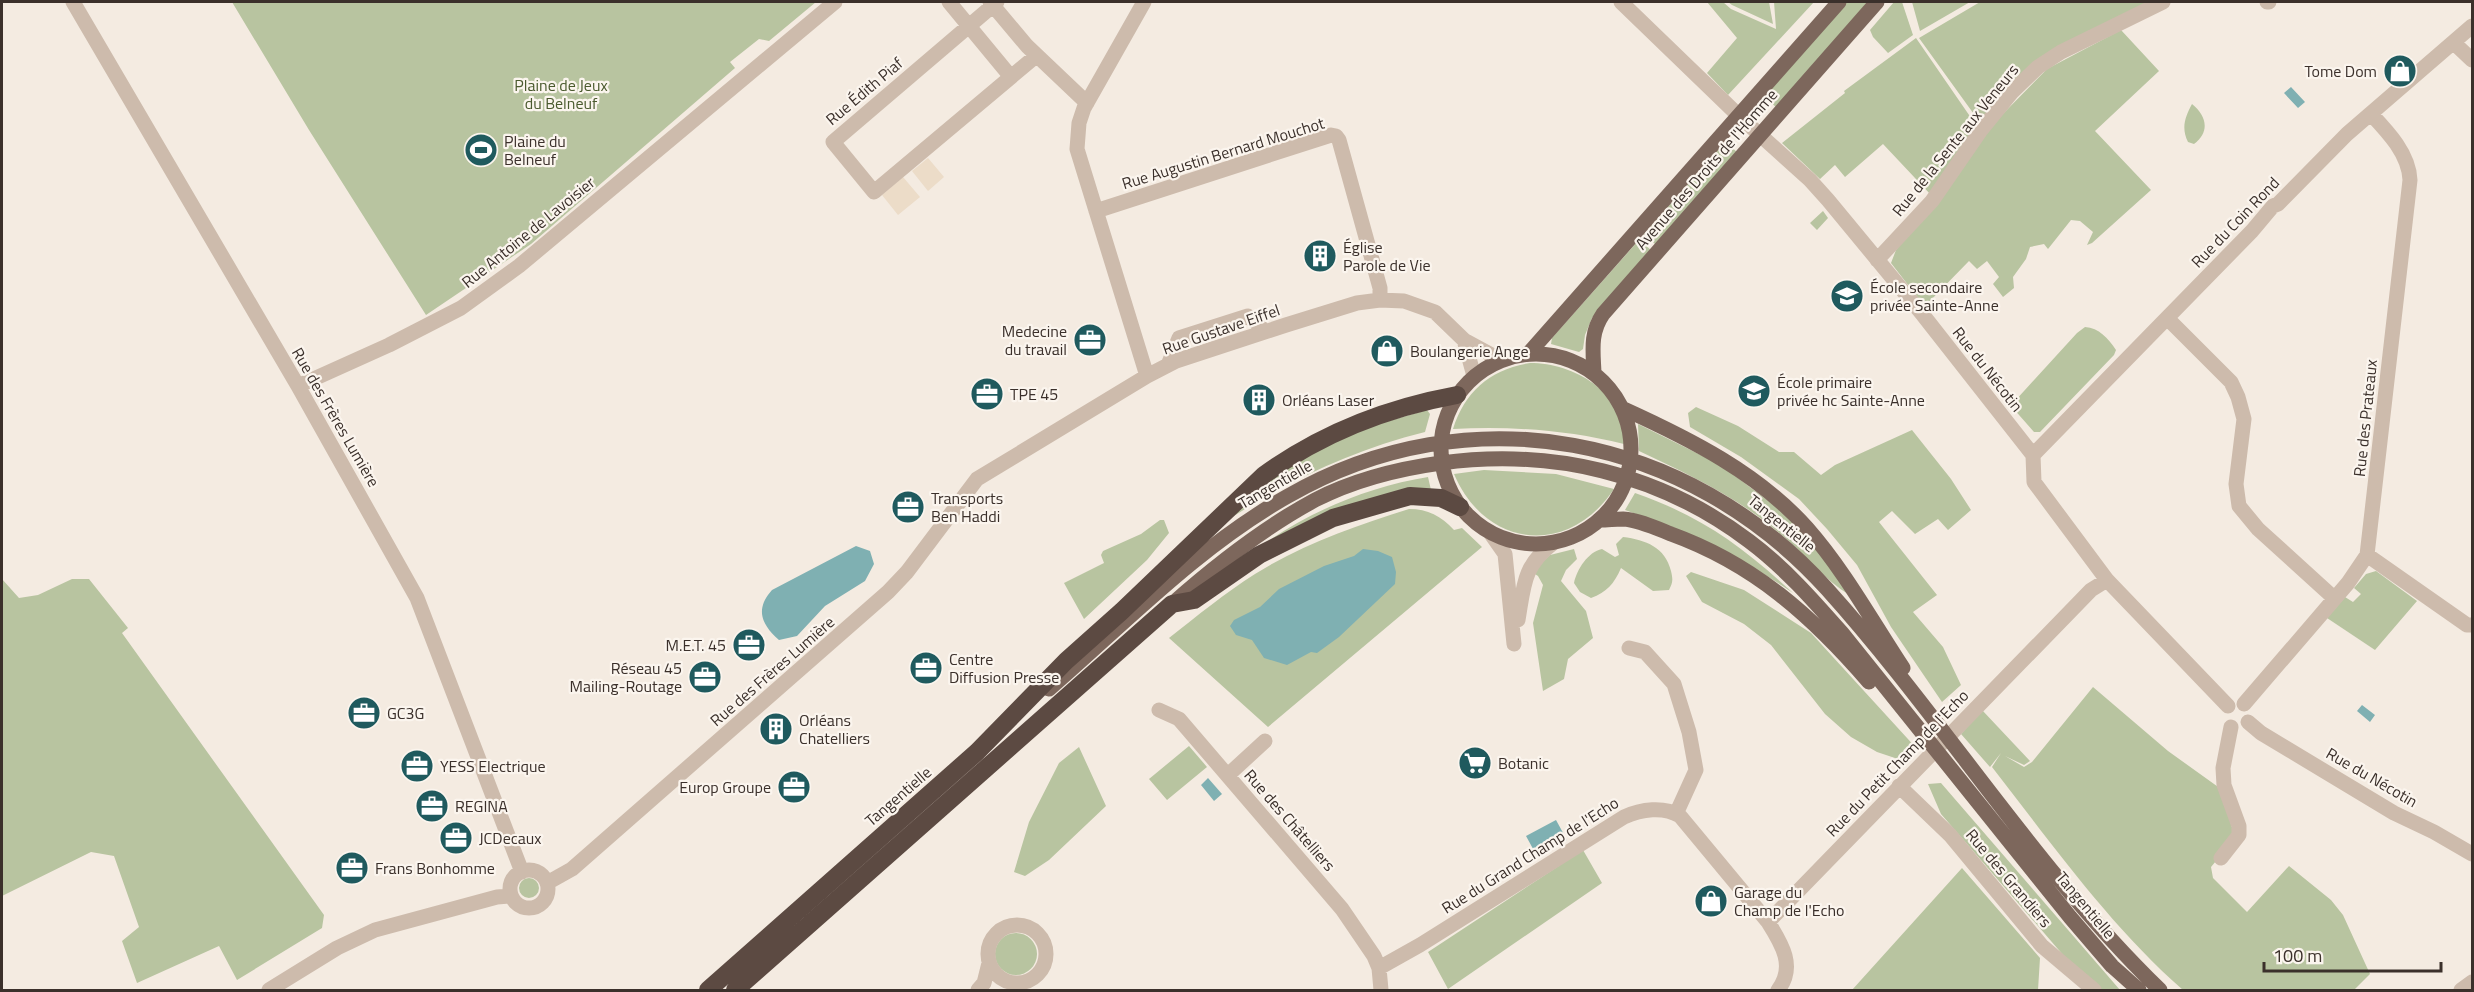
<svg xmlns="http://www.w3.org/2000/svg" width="2474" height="992" font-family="'Titillium Web',sans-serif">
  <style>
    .green { fill: #b8c4a0 }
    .plaza { fill: #ecdcc8 }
    .water { fill: #7fb0b2 }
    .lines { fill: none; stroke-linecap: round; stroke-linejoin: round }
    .minor { stroke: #cdbbac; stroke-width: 15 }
    .major { stroke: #7d675c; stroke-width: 15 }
    .highway { stroke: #5c4a42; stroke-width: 18 }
    .labels { text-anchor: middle; stroke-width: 4.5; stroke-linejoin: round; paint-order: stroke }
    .poi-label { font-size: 16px; fill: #3b302b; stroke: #fbf5ee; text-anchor: start }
    .park-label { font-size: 16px; fill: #4a5a2e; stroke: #fbf5ee }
    .street-label { font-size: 16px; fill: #3b302b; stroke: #fbf5ee }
  </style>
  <rect width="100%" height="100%" fill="#f4ebe1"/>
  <path class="green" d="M232,2H816L769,41L759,39L730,62L735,68L531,244L426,315L309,130Z
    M1707,2H1723L1731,9L1776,29L1774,2H1814L1728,95L1707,73L1737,38Z
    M1728,2H1769L1773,24L1732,5Z
    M1847,2H1868L1776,107L1764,97Z
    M1894,2H1902L1913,35L1888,53L1873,37L1870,30Z
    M1912,2H1970L1920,31Z
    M1980,2H2157L2060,49L1981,124L1919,38Z
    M2121,30L2159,71L2095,131L2151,190L2092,243L2087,245L2093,232L2080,221L2071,220L2048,249L2044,244L2030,247L2026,259L2013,277L2014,288L2003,297L1993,284L1999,277L1987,261L1977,269L1969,261L1929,302L1922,303L1891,263L1896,250L1988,129L2047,69Z
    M1916,38L1978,128L1931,195L1883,144L1845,177L1835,165L1820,179L1782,143L1845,93L1844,91Z
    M2192,104C2207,116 2210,132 2194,144L2188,142C2181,128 2185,117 2192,104Z
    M1725,142L1737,152L1656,245L1644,234Z
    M1823,211L1828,218L1817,230L1810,223Z
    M1639,240L1651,250L1592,318L1585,335L1583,349L1579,352L1551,344L1552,338Z
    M2085,327C2099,328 2108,338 2116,350L2114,355L2040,432H2034L2012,407L2014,402L2077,333Z
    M1530,363C1575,363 1626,393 1624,444C1567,430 1511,426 1453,429C1465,391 1491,369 1530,363Z
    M1696,407L1738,426L1779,452H1794L1821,475L1835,465L1912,430L1951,479L1971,510L1948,530L1938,519L1915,534L1892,511L1879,522L1937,595L1913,612L1943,647L1961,685L1942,702L1891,627L1857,565L1827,529L1799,499L1741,457L1690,427L1688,413Z
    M1427,410L1430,414L1425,432C1353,450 1292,479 1229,519L1260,485L1340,435Z
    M1638,424L1719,464L1786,514L1826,560L1851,596C1823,579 1803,552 1778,532C1737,497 1688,474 1639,451Z
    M1484,470L1556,474L1614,489C1569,557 1486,549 1454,474Z
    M1428,477L1431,490L1250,554C1301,515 1365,487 1428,477Z
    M1635,493C1701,516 1742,546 1793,593C1741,557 1685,531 1625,510Z
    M1409,509C1428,509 1441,516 1454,530L1462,528L1482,547L1268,727L1169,638C1197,616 1225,593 1255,574C1303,544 1355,526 1409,509Z
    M1160,520H1164L1169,533L1147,560L1084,619L1064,583L1104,563L1101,555L1103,551L1141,534Z
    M1623,537C1646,540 1665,547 1671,571C1673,580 1673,582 1669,590L1653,591L1621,568C1614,584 1607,592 1591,598L1580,592L1574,583C1577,569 1588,552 1602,549L1615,557L1619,555L1616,544Z
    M1574,549L1577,559L1566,570L1561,581L1586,611L1593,638L1568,659L1564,679L1543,691L1533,623L1543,585L1538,576L1532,572L1550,555Z
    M2376,571L2417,601L2375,650L2327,618L2345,597L2353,602L2361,594L2354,588L2366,574Z
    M1691,572L1744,590L1811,633L1918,750L1907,762L1877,752L1851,737L1825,714L1771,645L1744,624L1702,602L1686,576Z
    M2,579L19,598L38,595L72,579H89L128,628L122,633L324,915L322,928L237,980L219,946L137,983L122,941L139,927L114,856L91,852L2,896Z
    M2093,687L2168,751L2221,789L2235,838L2211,867L2213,878L2247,912L2289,866L2331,900L2343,915L2370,974L2354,990H2183C2110,926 2052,844 1992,767L2001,753L1990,767L1961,734L1982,710L2030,761L2024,765L2005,756L2024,767L2032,762Z
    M1189,746L1207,767L1167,800L1149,779Z
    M1079,747L1106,806L1049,860L1025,876L1014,872L1029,822L1059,763Z
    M1941,783L2120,990H2100L2070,963L1941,814L1928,784Z
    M1583,850L1602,883L1448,989L1428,952Z
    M1962,868L2040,958L2038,990H1852Z
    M519 888a10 10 0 1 1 20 0a10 10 0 1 1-20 0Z
    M995 954a21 21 0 1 1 42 0a21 21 0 1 1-42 0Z"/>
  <path class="plaza" d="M928,158L944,177L928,191L912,171Z
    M903,177L920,197L898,215L882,195Z"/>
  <path class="water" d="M2291,87L2305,102L2298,108L2284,93Z
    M856,546L870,551L874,564L865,581L825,606L797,636L779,640C761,624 755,609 772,590Z
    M1363,549L1378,551L1392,557L1396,572L1395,584L1339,637L1317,653L1311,652L1287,665L1264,658L1252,640L1236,635L1230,626L1234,620L1260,607L1279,589L1324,566L1354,556Z
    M2362,705L2375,715L2370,722L2357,711Z
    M1208,778L1222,794L1214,801L1201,785Z
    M1556,820L1567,840L1537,856L1526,836Z"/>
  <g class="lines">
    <path class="minor" d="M73,2L298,386L417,598L522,872
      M949,2L1011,77
      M990,2L1027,46L1087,103
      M997,2L833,142L874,192L1036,56
      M1144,2L1084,108L1079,123L1077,149L1147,376
      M1621,2L1739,116L1810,180L1828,200L1923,315L2033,455L2034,482L2107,580L2228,706
      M2267,2H2269
      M2454,43L2472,60
      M1096,211L1331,135L1336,136L1339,140L1380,288V300
      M1877,260L1932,201L1981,130L2012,92L2038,67L2061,52L2163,2
      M2167,318L2231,382L2238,397L2244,419L2236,484L2239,506L2258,529L2334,598
      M1464,340L1474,376
      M1168,365L1179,338L1248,316L1265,331
      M298,386L389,345L461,308L519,266L835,2
      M2033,455L2252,231L2273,206L2278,204L2347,134L2472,26
      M1491,534L1505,554L1514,644
      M2367,555L2467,625H2472
      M1518,620C1524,585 1523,566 1553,543
      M1629,648L1645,652L1674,684L1689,732L1696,770L1676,814
      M2244,704L2348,583L2367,555L2410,180C2409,154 2388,132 2371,114
      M1159,710L1179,719L1342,909L1374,956L1379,968L1381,990
      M2248,722L2261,733L2394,813L2434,832L2472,854
      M1228,775L1265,741
      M1899,786L1950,835L2042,946L2094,990
      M2221,858L2239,835V826L2224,785L2223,768L2231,727
      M510 889a19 19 0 1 1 38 0a19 19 0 1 1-38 0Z
      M547,883L572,869L888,592L907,572L977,479L1147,376L1176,361L1286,325L1357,303L1380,300L1404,301L1435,312L1464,340L1501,360
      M988 954a29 29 0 1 1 58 0a29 29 0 1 1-58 0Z
      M1379,968L1420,945L1624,817C1641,809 1664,806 1680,816L1768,922
      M269,990L337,948L375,930L497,897L511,896
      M978,990L984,983L989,963
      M1778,990C1796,967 1782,944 1768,922L2091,590L2107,580
      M2461,990L2472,982"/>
    <path class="major" d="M1441 449a95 95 0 1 1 190 0a95 95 0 1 1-190 0Z
      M1528,354L1839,2
      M1594,373C1593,350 1590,333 1603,314L1877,2
      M1624,409C1690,439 1758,473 1807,528C1844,570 1872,621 1903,668
      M1600,520C1608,520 1615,519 1623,519C1639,520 1656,528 1671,534C1754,564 1812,616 1869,682
      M1172,604C1216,565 1263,528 1315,500C1354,480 1397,469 1441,463C1551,448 1659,473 1749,541C1784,567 1813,600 1842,633L2070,917L2112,966L2139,990
      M1049,689C1126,622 1199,546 1288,496C1470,391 1688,435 1827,589C1943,718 2035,869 2160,990"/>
    <path class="highway" d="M708,990L977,752L1066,661L1122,611L1264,475C1322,433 1386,408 1457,395
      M735,990L1172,604L1194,600L1259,555L1333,518L1410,496L1441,498L1460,507"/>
  </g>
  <defs>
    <symbol id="shop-disc" viewBox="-11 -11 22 22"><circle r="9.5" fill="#1f5a5e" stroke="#fbf5ee"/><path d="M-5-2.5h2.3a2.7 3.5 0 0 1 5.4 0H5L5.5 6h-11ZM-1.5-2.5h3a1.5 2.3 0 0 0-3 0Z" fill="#fff"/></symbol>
    <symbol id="stadium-disc" viewBox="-11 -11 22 22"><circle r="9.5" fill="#1f5a5e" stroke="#fbf5ee"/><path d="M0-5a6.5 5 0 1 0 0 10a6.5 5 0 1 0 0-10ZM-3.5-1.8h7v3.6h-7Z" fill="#fff"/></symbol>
    <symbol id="building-disc" viewBox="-11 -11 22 22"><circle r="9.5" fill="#1f5a5e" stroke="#fbf5ee"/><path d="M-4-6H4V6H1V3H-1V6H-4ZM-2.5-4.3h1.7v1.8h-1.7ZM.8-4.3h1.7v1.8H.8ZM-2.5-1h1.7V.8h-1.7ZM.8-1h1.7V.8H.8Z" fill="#fff"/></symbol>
    <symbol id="school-disc" viewBox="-11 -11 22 22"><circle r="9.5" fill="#1f5a5e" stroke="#fbf5ee"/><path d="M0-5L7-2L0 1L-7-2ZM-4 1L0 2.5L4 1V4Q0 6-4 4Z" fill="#fff"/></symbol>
    <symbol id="office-disc" viewBox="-11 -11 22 22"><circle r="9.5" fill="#1f5a5e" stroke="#fbf5ee"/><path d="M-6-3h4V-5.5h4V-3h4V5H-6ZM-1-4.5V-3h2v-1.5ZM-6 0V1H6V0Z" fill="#fff"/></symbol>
    <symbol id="supermarket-disc" viewBox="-11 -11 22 22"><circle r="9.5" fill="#1f5a5e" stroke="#fbf5ee"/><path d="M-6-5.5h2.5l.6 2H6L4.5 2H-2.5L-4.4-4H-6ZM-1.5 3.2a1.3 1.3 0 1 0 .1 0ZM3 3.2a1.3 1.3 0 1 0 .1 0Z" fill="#fff"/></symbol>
  </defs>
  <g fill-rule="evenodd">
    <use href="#shop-disc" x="2381" y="52" width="38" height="38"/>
    <use href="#stadium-disc" x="462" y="131" width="38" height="38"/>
    <use href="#building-disc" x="1301" y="237" width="38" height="38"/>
    <use href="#school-disc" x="1828" y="277" width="38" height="38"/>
    <use href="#office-disc" x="1071" y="321" width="38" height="38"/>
    <use href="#shop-disc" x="1368" y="332" width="38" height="38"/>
    <use href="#school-disc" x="1735" y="372" width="38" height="38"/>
    <use href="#office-disc" x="968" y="375" width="38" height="38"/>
    <use href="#building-disc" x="1240" y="381" width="38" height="38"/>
    <use href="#office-disc" x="889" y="488" width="38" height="38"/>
    <use href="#office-disc" x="730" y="626" width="38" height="38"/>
    <use href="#office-disc" x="907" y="649" width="38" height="38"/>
    <use href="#office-disc" x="686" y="658" width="38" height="38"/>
    <use href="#office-disc" x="345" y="694" width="38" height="38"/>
    <use href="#building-disc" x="757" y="710" width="38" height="38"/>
    <use href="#supermarket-disc" x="1456" y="744" width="38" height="38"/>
    <use href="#office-disc" x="398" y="747" width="38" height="38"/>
    <use href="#office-disc" x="775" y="768" width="38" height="38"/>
    <use href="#office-disc" x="413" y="787" width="38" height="38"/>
    <use href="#office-disc" x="437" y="819" width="38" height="38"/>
    <use href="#office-disc" x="333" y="849" width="38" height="38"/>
    <use href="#shop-disc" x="1692" y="882" width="38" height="38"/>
  </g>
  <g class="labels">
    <g class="poi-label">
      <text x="2377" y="77" text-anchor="end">Tome Dom</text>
      <text x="504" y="147">Plaine du<tspan x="504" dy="18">Belneuf</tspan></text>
      <text x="1343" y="253">Église<tspan x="1343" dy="18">Parole de Vie</tspan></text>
      <text x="1870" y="293">École secondaire<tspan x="1870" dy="18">privée Sainte-Anne</tspan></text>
      <text x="1067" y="337" text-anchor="end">Medecine<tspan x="1067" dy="18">du travail</tspan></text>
      <text x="1410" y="357">Boulangerie Ange</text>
      <text x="1777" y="388">École primaire<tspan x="1777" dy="18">privée hc Sainte-Anne</tspan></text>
      <text x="1010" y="400">TPE 45</text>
      <text x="1282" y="406">Orléans Laser</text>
      <text x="931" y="504">Transports<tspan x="931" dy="18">Ben Haddi</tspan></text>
      <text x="726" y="651" text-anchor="end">M.E.T. 45</text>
      <text x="949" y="665">Centre<tspan x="949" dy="18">Diffusion Presse</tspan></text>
      <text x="682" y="674" text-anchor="end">Réseau 45<tspan x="682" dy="18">Mailing-Routage</tspan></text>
      <text x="387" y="719">GC3G</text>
      <text x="799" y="726">Orléans<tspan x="799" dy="18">Chatelliers</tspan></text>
      <text x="1498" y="769">Botanic</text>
      <text x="440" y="772">YESS Electrique</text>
      <text x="771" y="793" text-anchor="end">Europ Groupe</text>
      <text x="455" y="812">REGINA</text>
      <text x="479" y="844">JCDecaux</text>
      <text x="375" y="874">Frans Bonhomme</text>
      <text x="1734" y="898">Garage du<tspan x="1734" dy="18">Champ de l'Echo</tspan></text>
    </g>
    <g class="park-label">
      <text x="561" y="91">Plaine de Jeux<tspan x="561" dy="18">du Belneuf</tspan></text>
    </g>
    <g class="street-label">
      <text transform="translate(864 91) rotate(-40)" y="6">Rue Édith Piaf</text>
      <text transform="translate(1955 140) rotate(-51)" y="6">Rue de la Sente aux Veneurs</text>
      <text transform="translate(1223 153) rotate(-17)" y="6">Rue Augustin Bernard Mouchot</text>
      <text transform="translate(1706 169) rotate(-49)" y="6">Avenue des Droits de l'Homme</text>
      <text transform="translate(2235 222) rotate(-46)" y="6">Rue du Coin Rond</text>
      <text transform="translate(528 232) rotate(-39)" y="6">Rue Antoine de Lavoisier</text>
      <text transform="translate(1221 329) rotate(-19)" y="6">Rue Gustave Eiffel</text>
      <text transform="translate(1988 369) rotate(52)" y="6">Rue du Nécotin</text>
      <text transform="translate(336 417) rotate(60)" y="6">Rue des Frères Lumière</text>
      <text transform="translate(2365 418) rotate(-84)" y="6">Rue des Prateaux</text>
      <text transform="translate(1275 484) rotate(-30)" y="6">Tangentielle</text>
      <text transform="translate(1782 523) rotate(39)" y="6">Tangentielle</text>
      <text transform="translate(772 671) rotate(-41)" y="6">Rue des Frères Lumière</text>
      <text transform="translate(1897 763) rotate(-46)" y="6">Rue du Petit Champ de l'Echo</text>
      <text transform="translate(2372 777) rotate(30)" y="6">Rue du Nécotin</text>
      <text transform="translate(898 796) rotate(-41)" y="6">Tangentielle</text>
      <text transform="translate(1290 820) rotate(49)" y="6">Rue des Châtelliers</text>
      <text transform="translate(1530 855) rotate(-32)" y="6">Rue du Grand Champ de l'Echo</text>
      <text transform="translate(2009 878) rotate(50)" y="6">Rue des Grandiers</text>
      <text transform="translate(2086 905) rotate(50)" y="6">Tangentielle</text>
    </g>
  </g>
  <rect width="2474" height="992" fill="none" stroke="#3b302b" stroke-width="6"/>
  <path d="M2264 962v9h177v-9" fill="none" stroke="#3b302b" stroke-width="3"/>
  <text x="2273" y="962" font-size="18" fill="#3b302b" stroke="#fbf5ee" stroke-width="4.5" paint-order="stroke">100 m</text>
</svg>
